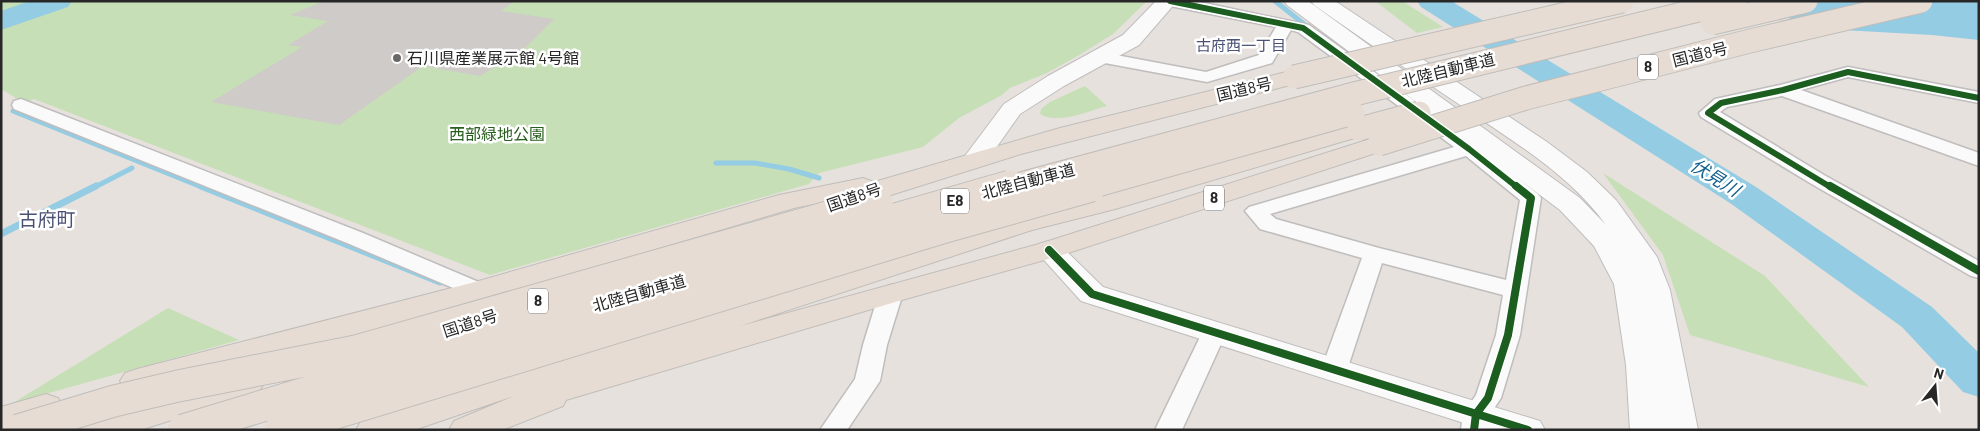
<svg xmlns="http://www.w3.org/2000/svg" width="1980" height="431" font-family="Barlow,'Noto Sans JP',sans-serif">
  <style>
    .green { fill: #c7dfb7 }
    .water { fill: #93cce3 }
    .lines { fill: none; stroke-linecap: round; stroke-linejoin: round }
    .stream-far1 { stroke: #93cce3; stroke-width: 5 }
    .stream { stroke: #93cce3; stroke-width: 7 }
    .river { fill: #93cce3; fill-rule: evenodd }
    .building { fill: #cecbc8 }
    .street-casing { stroke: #bfbdbd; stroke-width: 3 }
    .secondary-casing { stroke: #bfbdbd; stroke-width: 2 }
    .highway-casing { stroke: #bfbdbb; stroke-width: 2 }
    .street { fill: #fbfafa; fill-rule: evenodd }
    .secondary { fill: #fbfafa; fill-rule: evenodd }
    .highway { fill: #e7dcd3; fill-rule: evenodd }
    .highway-bridge-far1-casing { stroke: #bfbdbb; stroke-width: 25; stroke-linecap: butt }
    .highway-bridge-casing { stroke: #bfbdbb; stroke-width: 33; stroke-linecap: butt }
    .highway-bridge-far1 { stroke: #e7dcd3; stroke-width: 23 }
    .highway-bridge { stroke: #e7dcd3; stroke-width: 31 }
    .cycleway-far1-casing { stroke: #fff; stroke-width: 9 }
    .cycleway-casing { stroke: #fff; stroke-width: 11 }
    .cycleway-far1 { stroke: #1b5e20; stroke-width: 6 }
    .cycleway { stroke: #1b5e20; stroke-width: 8 }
    .poi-dot { fill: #6a6866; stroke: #fff; stroke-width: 2 }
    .labels { text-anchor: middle; stroke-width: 5; stroke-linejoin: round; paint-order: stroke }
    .far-neighbourhood-label { font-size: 15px; fill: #4b5174; stroke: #fff }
    .shield { fill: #fff; stroke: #686868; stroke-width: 1 }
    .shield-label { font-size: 15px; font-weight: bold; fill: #272727 }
    .street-label { font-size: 16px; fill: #272727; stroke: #fff }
    .poi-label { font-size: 16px; fill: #272727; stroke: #fff; text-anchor: start }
    .park-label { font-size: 16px; fill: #285e1d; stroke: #fff }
    .water-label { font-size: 18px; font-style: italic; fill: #15608d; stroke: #fff }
    .quarter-label { font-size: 19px; fill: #4b5174; stroke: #fff }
  </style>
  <rect width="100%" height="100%" fill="#e6e1dc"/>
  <path class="green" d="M1,1H1147L1113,34L1081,54L1047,73L1010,88L1002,95L959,118L923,147L819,173L809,184L490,275L34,99L24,103L1,89Z
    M1375,1H1402L1443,27L1417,33Z
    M1085,86L1107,106C1088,111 1059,125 1040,114L1041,109L1050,102Z
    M1603,173L1765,276L1869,387L1690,335L1663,255Z
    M168,308L239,340L13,403Z"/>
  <path class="water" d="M1711,1H1973L1979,2V40L1932,35L1842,30Z"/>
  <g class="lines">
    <path class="stream-far1" d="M1275,1L1309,28
      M13,111L204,188
      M716,163H755L789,169L819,178
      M93,188L132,168"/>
    <path class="stream" d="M201,186L440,282
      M1,234L96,186"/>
    <path class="river" d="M30,1H72L68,7L1,30V11Z
      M1417,1H1451L1756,187L1932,307L1979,353V397L1963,392L1902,327L1730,203L1421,7Z"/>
  </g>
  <path class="building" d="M324,1H515L501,11L554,19L524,49L480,76L423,66L339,125L211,102L302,47L288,45L328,21L290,15Z"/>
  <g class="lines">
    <defs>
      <path id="street" d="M1162,1H1195L1309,25L1476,145L1538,194L1541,198L1520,335L1501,398L1489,416L1487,430H1461L1463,414L1476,395L1496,335L1503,295L1382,263L1347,370L1343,376L1334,379L1325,376L1321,370L1362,258L1260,229L1245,211L1249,207L1454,147L1298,32L1291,30L1272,63L1207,82L1094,61L1091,57L1094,53L1100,52L1206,72L1259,55L1276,27L1170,6L1164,4ZM1466,156L1520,200L1506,280L1379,248L1276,219L1270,214Z
        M1848,67L1979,92V103L1848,77L1801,90L1979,153V166L1782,96L1727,107L1720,112L1824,175L1979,261V278L1971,276L1810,183L1701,117L1699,113L1715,99L1780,85Z
        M21,99L363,233L488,286L492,291L488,296L480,299L472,296L347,243L14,109L12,105L14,101Z
        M891,285L899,288L903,293L887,345L880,381L847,430H820L855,379L863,345L879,293L883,288Z
        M1214,325L1223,327L1226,333L1182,430H1155L1202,333L1205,327Z"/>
      <path id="secondary" d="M1156,1H1177L1139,45L1064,86L1020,114L984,165L975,168L966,165L962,160L1004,104L1048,76L1123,35Z
        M1284,1H1308L1580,198L1606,225C1571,176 1517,144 1469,111C1417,76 1365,41 1314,5L1311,1H1335L1547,142L1587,172L1616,200L1657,257L1670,290L1698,430H1630L1626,365L1614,284L1594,246L1560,210L1287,5Z
        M1049,241L1059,244L1103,287L1540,421L1545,430H1486L1081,301L1035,250L1039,244Z"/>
      <path id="highway" d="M1294,70L1302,72L1305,77L1302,82L1021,154L856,206L846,208L836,206L833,200L794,208L491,298L137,393L125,389L120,381L125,373L137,369L475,282L779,195L863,178L874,182L1060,128Z
        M1359,122L1368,124L1371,129L1368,134L1115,209L1032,230L740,326L1039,244L1370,139L1379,136L1388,139L1392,144L1388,149L1059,256L902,300L566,400L563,406L502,430H449L454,421L514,396L414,430H356L361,421L514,372L698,317L1012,218L1095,197Z
        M246,373L258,377L263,385L258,393L140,430H80L85,421Z
        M46,394L58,398L63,407L58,416L12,430H1V407Z"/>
    </defs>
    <use href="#street" class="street-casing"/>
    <use href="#secondary" class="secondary-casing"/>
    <use href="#highway" class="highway-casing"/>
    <use href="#street" class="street"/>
    <use href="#secondary" class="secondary"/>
    <use href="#highway" class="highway"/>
    <defs>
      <path id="highway-bridge-far1" d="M1712,23L1806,1
        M1294,77L1622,1
        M1359,129L1419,113
        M1379,144L1526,98L1750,41L1921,1
        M1006,188L1346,96L1735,1
        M1087,188L1353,113"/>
      <path id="highway-bridge" d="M18,430L114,401L178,386L356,351L877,203
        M183,430L573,312L1010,186
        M280,430L942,228L1091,186"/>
    </defs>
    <use href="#highway-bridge-far1" class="highway-bridge-far1-casing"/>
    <use href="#highway-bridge" class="highway-bridge-casing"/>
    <use href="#highway-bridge-far1" class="highway-bridge-far1"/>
    <use href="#highway-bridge" class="highway-bridge"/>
    <defs>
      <path id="cycleway-far1" d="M1170,1L1303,28L1469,149L1518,188
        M1832,188L1708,113L1721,103L1783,90L1848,72L1979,98"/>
      <path id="cycleway" d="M1830,186L1979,271
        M1049,250L1092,294L1528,430
        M1474,430L1476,414L1488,398L1508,335L1531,198L1516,186"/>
    </defs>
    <use href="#cycleway-far1" class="cycleway-far1-casing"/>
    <use href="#cycleway" class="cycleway-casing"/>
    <use href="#cycleway-far1" class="cycleway-far1"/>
    <use href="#cycleway" class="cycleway"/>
  </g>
  <circle class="poi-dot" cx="397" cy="58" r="5"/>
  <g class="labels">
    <g class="far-neighbourhood-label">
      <text x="1241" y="51">古府西一丁目</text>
    </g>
    <g class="shield">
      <rect x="1638" y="54.5" width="20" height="25" rx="4"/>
      <rect x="1204" y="185.5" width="20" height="25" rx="4"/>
      <rect x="941" y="188.5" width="28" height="25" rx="4"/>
      <rect x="528" y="288.5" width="20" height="25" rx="4"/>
    </g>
    <g class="shield-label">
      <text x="1648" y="72">8</text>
      <text x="1214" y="203">8</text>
      <text x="955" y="206">E8</text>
      <text x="538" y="306">8</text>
    </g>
    <g class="street-label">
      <text transform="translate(1700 54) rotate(-14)" y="6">国道8号</text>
      <text transform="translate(1448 70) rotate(-14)" y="6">北陸自動車道</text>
      <text transform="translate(1244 89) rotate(-13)" y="6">国道8号</text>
      <text transform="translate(1028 181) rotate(-15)" y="6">北陸自動車道</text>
      <text transform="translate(854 197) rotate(-19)" y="6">国道8号</text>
      <text transform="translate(639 293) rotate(-16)" y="6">北陸自動車道</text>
      <text transform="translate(470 323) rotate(-18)" y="6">国道8号</text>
    </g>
    <g class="poi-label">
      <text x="407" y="64">石川県産業展示館 4号館</text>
    </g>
    <g class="park-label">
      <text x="497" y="140">西部緑地公園</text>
    </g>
    <g class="water-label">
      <text transform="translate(1715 178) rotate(32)" y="6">伏見川</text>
    </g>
    <g class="quarter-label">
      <text x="47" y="226">古府町</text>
    </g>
  </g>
  <rect width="1980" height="431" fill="none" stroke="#272727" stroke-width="5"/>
  <g transform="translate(1935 386) rotate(17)" stroke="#ffffff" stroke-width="4" paint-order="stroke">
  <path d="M0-4L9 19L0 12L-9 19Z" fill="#272727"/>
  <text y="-8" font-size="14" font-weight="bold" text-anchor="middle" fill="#272727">N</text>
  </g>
</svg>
